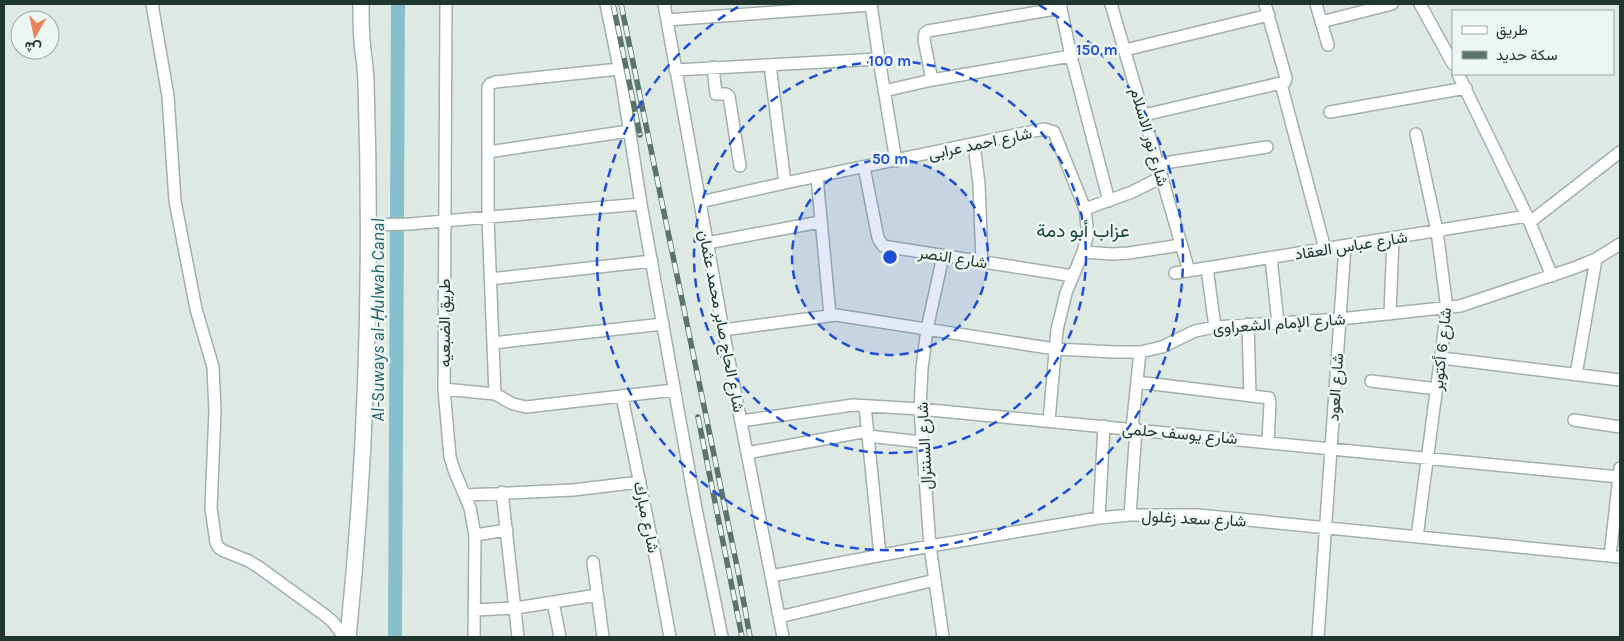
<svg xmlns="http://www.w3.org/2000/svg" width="1624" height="641" font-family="Karla,Vazirmatn,sans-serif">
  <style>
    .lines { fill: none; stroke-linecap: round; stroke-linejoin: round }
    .canal { stroke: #87bfcc; stroke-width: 14 }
    .minor-casing { stroke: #a1b0ab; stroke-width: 14 }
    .secondary-casing { stroke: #9db4ac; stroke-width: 18 }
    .minor { stroke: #fff; stroke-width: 11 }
    .secondary { stroke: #fff; stroke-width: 15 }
    .rail-casing { stroke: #5a736d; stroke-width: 5.5 }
    .rail { stroke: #eef6f2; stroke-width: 4; stroke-dasharray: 11; stroke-linecap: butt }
    .ring { fill: none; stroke: #1d4ed8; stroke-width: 2.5; stroke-dasharray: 9 6 }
    .labels { text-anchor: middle; stroke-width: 5; stroke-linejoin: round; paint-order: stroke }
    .street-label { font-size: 16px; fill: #203731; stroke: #eef6f2 }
    .water-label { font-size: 18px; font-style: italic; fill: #1e5f6f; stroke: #eef6f2 }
    .quarter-label { font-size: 19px; fill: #1d483f; stroke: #eef6f2 }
    .centre { fill: #1d4ed8; stroke: #eef6f2; stroke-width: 2.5 }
    .ring-label { font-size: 15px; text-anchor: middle; font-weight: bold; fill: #1d4ed8; stroke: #eef6f2; stroke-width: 5; stroke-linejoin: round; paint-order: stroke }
  </style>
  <rect width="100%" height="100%" fill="#dee9e4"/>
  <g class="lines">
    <path class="canal" d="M395,637L398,4"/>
    <defs>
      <path id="minor" d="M152,4L168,96L175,201L196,309L213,367L215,411L211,508L216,543L219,548L224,551L249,561L260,568L326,616L333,622L344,637
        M446,4L444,389L450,457L454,470L470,508L475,535L474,637
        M606,4L621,77L641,204L696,509L722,637
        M664,4L723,330L783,637
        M871,4L879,59L896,161
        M1060,4L1071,56L1109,201
        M1111,4L1189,271
        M1316,4L1328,45
        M1420,4L1453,64
        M667,20L871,5
        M1321,22L1392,4
        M1125,50L1269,15
        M770,65L785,183
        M713,67L716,94H726L729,96L740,166
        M675,70L879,59
        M1458,74L1527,216L1552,276
        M932,80L924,40L925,33L928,31L1061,8
        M1281,84L1325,249
        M884,91L932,80L1071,56
        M1330,112L1466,88
        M1144,115L1285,82L1286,78L1265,4
        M1416,134L1437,231L1447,309L1417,537
        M974,144L979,184L982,262
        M488,152L629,131
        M1158,164L1267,147
        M864,167L878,238L883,246L1073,276
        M817,177L830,315
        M700,202L785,183L1044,129L1054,132L1085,209L1087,227V237L1083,252L1066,293L1057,330L1049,421
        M1085,209L1132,192L1162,177
        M1530,222L1620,152
        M368,225L410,224L641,204
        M707,243L820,222
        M1083,252L1113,254L1129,253L1181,245
        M943,256L927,329L922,368L920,409L930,546L943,637
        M1271,258L1278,323
        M1207,268L1215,327
        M1175,273L1527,216
        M490,279L652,261
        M1390,314L1393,238
        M1248,324L1250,396
        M723,330L836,315L1055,349L1115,352H1140L1162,347L1195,331L1215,327L1340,319L1460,306L1574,268L1596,259L1620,244
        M493,343L663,324
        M1442,358L1620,380
        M1576,375L1596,259
        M1371,381L1437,389
        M1137,382L1269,398L1270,403L1268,442
        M444,389L495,394L513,404L526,407L674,390
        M495,394L488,218V87L490,84L495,82L619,69
        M622,397L656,561L670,637
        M865,406L880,555
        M1574,420L1620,427
        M741,421L853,405L920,409L1619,477
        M1132,429L1140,352
        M868,436L922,442
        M747,453L868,431
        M502,492L518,637
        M466,495L573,490L640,482
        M1130,515L1136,429
        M1099,518L1104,426
        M475,535L507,530
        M1610,556L1620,468
        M593,562L603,637
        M771,576L930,546L1099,518L1130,515H1198L1620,557
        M553,602L560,637
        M475,610L516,608L597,595
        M779,617L935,580
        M1318,637L1345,246"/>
      <path id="secondary" d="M348,637C367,453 372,268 366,83C366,69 363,55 362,41C361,29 361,16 361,4"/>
    </defs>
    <use href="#minor" class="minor-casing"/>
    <use href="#secondary" class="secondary-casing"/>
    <use href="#minor" class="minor"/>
    <use href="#secondary" class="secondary"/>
    <defs>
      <path id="rail" d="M613,4L640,135
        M621,4L739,576L750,637
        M698,417L742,637"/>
    </defs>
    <use href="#rail" class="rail-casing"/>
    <use href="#rail" class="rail"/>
  </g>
  <circle cx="890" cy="257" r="98" fill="#1d4ed8" fill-opacity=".12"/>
  <g class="ring">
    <circle cx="890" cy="257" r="98"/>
    <circle cx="890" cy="257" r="196"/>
    <path d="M1039 5A293 293 0 1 1 741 5"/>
  </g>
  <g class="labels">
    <g class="street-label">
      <text transform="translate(1150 137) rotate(74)" y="6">شارع نور الاسلام</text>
      <text transform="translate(980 143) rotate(-12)" y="6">شارع احمد عرابى</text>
      <text transform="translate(1351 245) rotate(-9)" y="6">شارع عباس العقاد</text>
      <text transform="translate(953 257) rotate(9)" y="6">شارع النصر</text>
      <text transform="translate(722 321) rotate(79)" y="6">شارع الحاج صابر محمد عثمان</text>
      <text transform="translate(444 323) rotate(-90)" y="6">طريق الضبعيه</text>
      <text transform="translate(1279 323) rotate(-4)" y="6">شارع الإمام الشعراوى</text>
      <text transform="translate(1441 349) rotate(-84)" y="6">شارع 6 أكتوبر</text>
      <text transform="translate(1335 387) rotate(-86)" y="6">شارع العود</text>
      <text transform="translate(1180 433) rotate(5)" y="6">شارع يوسف حلمى</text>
      <text transform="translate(924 446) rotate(-93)" y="6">شارع السنترال</text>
      <text transform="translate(647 517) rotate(78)" y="6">شارع مبارك</text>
      <text transform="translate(1194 518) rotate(3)" y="6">شارع سعد زغلول</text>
    </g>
    <g class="water-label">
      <text transform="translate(378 320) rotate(-90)" y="6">Al-Suways al-Ḥulwah Canal</text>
    </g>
    <g class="quarter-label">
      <text x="1083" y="237">عزاب أبو دمة</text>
    </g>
  </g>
  <circle cx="890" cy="257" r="8" class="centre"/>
  <g class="ring-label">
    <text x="1097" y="55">150 m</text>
    <text x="890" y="66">100 m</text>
    <text x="890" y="164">50 m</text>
  </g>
  <rect width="1624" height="641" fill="none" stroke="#203731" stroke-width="10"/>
  <rect x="1452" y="10" width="162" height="65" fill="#eef6f2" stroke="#9caaa5"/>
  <rect x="1462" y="26" width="25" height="8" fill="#ffffff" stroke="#9caaa5"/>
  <text x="1496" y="35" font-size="15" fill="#203731">طريق</text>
  <rect x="1462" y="51" width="25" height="8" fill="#5a736d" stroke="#9caaa5"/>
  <text x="1496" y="60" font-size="15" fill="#203731">سكة حديد</text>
  <g transform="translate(35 35) rotate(189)"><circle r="24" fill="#eef6f2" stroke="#9caaa5"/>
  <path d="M0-4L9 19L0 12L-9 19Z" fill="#eb815a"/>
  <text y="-8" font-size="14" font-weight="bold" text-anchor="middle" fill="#203731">ش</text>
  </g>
</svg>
